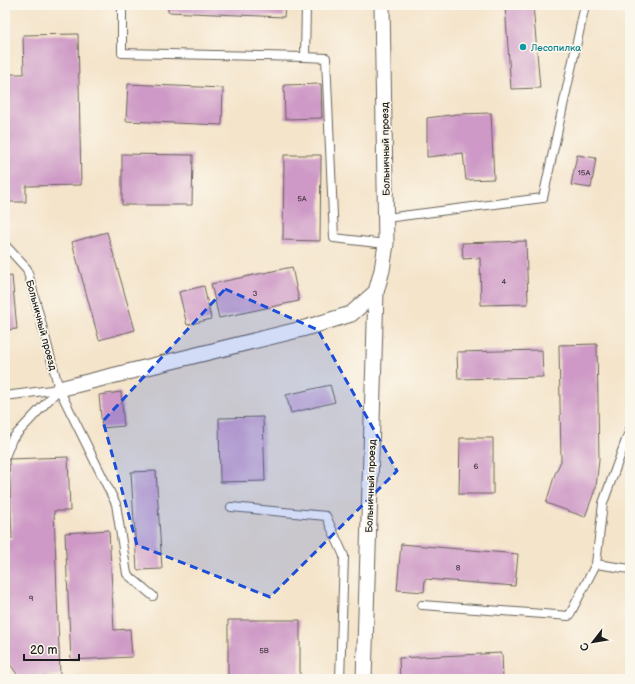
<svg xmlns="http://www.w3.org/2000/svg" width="635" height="684" font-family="'Balsamiq Sans',sans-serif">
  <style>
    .building { fill: #ce99c6 }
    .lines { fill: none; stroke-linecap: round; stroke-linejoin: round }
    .lane-casing { stroke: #686259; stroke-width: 10 }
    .street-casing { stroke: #686259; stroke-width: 17 }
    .lane { stroke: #fff; stroke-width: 8 }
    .street { stroke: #fff; stroke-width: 15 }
    .marked { fill: #1d4ed8; fill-opacity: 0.2; stroke: #1d4ed8; stroke-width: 3; stroke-dasharray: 8 5; stroke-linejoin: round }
    .culture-dot { fill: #0f9aa8; stroke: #fbf7ec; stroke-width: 1.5 }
    .labels { text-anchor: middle; stroke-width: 3.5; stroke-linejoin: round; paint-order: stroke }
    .number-label { font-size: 8px; fill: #483b46 }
    .culture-label { font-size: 10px; fill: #0d838f; stroke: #fbf7ec; text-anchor: start }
    .street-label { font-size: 10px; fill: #1c1c1c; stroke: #fbf7ec }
  </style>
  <rect width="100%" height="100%" fill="#fbf7ec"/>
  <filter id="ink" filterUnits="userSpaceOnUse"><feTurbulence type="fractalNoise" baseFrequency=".025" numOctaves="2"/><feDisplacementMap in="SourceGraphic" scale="8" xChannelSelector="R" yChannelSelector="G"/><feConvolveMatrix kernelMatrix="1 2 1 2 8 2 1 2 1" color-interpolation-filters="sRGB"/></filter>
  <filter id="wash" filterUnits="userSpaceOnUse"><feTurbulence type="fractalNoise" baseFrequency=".012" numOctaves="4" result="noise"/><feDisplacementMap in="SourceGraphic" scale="16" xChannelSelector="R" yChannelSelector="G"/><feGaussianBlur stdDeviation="0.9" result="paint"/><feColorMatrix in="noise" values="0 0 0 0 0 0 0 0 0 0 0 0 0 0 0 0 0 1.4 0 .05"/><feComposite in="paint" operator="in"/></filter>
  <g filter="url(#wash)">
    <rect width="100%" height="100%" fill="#f4e4ca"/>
    <g id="blocks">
      <path class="building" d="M168,5H285L284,17L168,12Z
        M505,5H533L540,88L511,89Z
        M630,22V33L625,29Z
        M78,34L81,185L26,186V202H5V74H24L23,35Z
        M128,84L223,88L222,125L126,121Z
        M321,84L322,118L285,119L284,85Z
        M491,113L494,179L466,180L463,153L427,157V118L458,114Z
        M122,154L193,155L192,205H122Z
        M284,155H321L320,241L283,240Z
        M577,155L596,158L591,188L571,185Z
        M107,232L135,330L99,340L72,242Z
        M526,241L528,304L481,305L480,258L463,259L462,243Z
        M292,267L299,301L219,318L211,284Z
        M12,276L17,329L5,330V277Z
        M204,286L211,319L187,325L179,292Z
        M597,344L599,460L596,487L585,517L546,503L555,474L561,461L559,345Z
        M542,350L543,377L458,379L457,352Z
        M330,385L335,402L291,413L286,395Z
        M121,392L124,426L102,428L99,395Z
        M263,417L265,481L220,482L219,418Z
        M460,438H493V494H459Z
        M68,457L70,511H54L60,676L19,677L5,657V539H12L9,459Z
        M156,471L162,569L137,570L131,472Z
        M109,530L114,630L130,629L132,657L71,660L65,533Z
        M401,544L518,554L515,586L425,579L424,592L397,590Z
        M228,620H300V679H228Z
        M502,653L503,679H400L399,658Z"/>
    </g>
  </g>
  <g filter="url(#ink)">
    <use href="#blocks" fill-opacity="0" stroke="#686259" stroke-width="1"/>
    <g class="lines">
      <defs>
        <path id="lane" d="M122,5V53L305,57L326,58L334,238L386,244
          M305,57L306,5
          M386,218L543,198L585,5
          M5,245L27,269L59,389L116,504L127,574L153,596
          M5,396L59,389
          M5,457L12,439L59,389
          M231,507L326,516L344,556L340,679
          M596,564L603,503L630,429
          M422,605L569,616L596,564L630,569"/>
        <path id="street" d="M59,389L302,329L351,314L376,292
          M364,679L376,292L382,270L386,244L382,5"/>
      </defs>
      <use href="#lane" class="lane-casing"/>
      <use href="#street" class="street-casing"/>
      <use href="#lane" class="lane"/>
      <use href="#street" class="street"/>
    </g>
  </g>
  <path class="marked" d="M225,289L318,330L397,471L270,597L137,545L103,421Z"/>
  <circle class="culture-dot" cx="523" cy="47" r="4"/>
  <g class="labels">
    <g class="number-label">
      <text x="584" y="175">15А</text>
      <text x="302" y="201">5А</text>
      <text x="504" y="284">4</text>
      <text x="255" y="296">3</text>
      <text x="476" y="469">6</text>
      <text x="458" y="570">8</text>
      <text x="31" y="601">9</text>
      <text x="264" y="653">5В</text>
    </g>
    <g class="culture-label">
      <text x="531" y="51">Лесопилка</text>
    </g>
    <g class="street-label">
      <text transform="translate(385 149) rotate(-91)" y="4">Больничный проезд</text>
      <text transform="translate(42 325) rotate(75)" y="4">Больничный проезд</text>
      <text transform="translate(370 486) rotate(-88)" y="4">Больничный проезд</text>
    </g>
  </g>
  <rect width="635" height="684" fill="none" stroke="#fbf7ec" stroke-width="20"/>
  <g transform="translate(593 642) rotate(239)" stroke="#fbf7ec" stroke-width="3" paint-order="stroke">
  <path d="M0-3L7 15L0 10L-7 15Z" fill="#1c1c1c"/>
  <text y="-6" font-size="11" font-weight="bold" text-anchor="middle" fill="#1c1c1c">С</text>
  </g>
  <path d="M24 654v6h55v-6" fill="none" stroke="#1c1c1c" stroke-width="2"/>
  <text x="30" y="654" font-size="12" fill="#1c1c1c" stroke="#fbf7ec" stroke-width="3" paint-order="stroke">20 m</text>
</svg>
